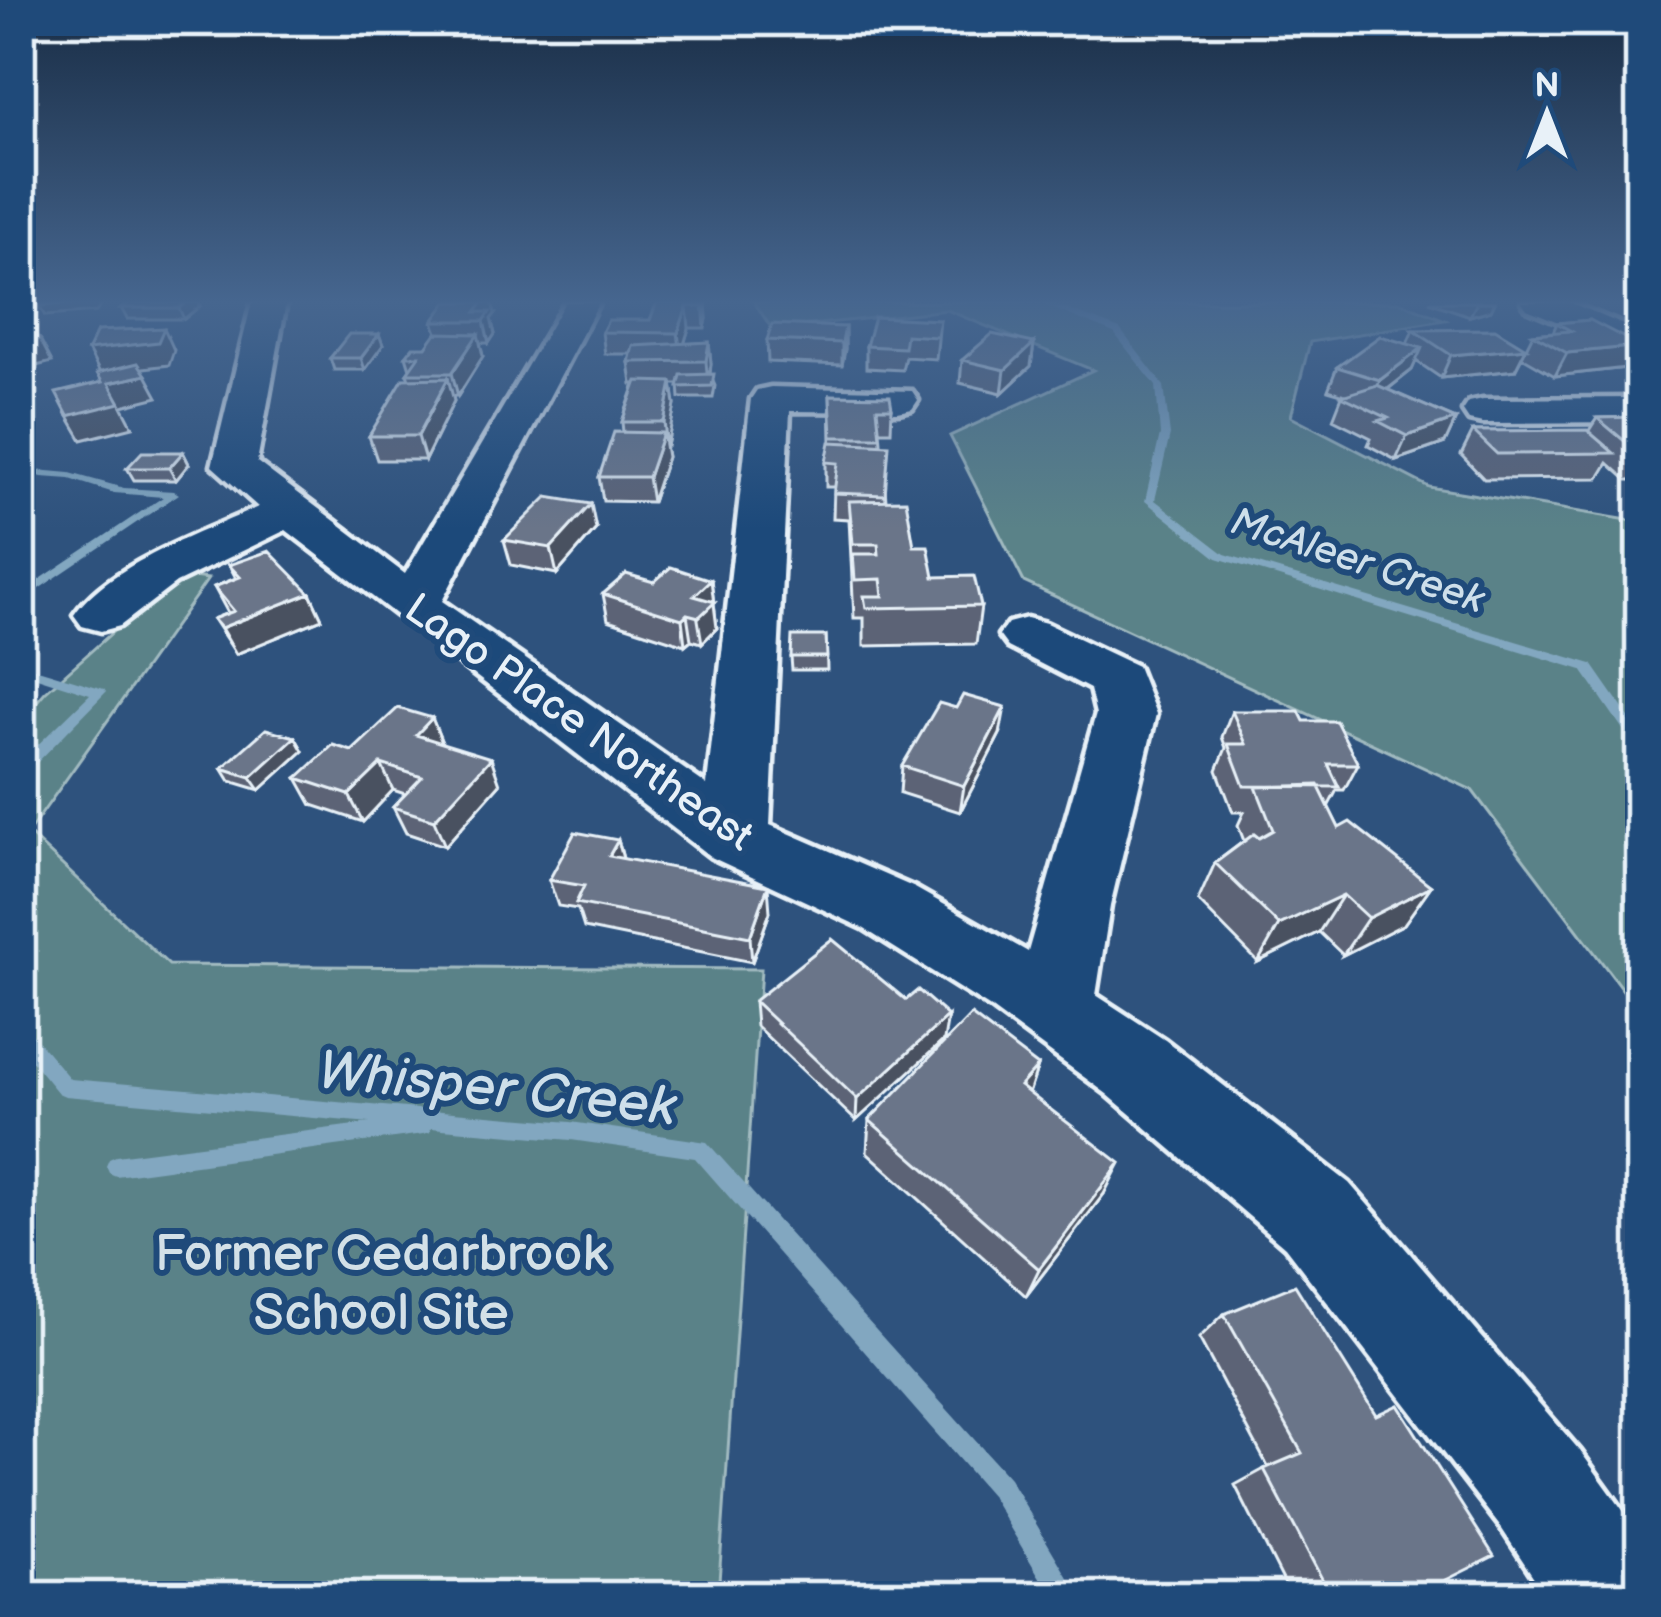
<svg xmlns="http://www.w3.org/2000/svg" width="1661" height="1617" font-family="'Balsamiq Sans',sans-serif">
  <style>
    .green { fill: #5a8288; stroke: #a1bac0; stroke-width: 3 }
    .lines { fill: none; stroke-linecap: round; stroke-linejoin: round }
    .stream { fill: #82a7c0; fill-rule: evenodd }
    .minor-casing { stroke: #e8f1f8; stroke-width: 9 }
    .minor { fill: #1f4a7a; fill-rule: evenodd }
    .wall { fill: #5b6476; stroke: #e8f1f8; stroke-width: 3 }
    .shaded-wall { fill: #4a5160; stroke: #e8f1f8; stroke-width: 3 }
    .building { fill: #6a7489; stroke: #e8f1f8; stroke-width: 3 }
    .labels { text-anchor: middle; stroke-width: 12; stroke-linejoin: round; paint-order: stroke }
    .far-water-label { font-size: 39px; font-style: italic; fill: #cedfea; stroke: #1f4a7a }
    .street-label { font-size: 42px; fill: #e8f1f8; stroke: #1f4a7a }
    .near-park-label { font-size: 51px; fill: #d3e0e7; stroke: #1f4a7a }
    .near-water-label { font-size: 54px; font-style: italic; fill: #cedfea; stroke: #1f4a7a }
  </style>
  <rect width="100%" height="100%" fill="#2e527d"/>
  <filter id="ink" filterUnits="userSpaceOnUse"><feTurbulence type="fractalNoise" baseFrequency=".00833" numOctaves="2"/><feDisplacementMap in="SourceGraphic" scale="24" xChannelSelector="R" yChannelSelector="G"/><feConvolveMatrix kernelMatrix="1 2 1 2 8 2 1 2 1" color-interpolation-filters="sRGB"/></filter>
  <g filter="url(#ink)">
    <path class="green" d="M754,302H1400L1445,320L1310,342L1291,416L1429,487L1640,522V1013L1472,790L1024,582L950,436L1093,370L947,310L772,329Z
      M177,575L208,579L28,833L169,965L761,969L718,1596H21V720L45,692Z"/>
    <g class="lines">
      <path class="stream" d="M1037,302H1049L1120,329L1164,386L1170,435L1155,500L1225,554L1592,664L1640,733V749L1635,747L1582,670L1217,558L1145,501L1160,435L1156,386L1114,333Z
        M21,464L37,470L70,473L124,488L174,491L179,494L21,601V592L163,497L114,493L70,479L42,477L21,471Z
        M21,664L104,689L106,692L26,774L21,775V761L90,694L21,672Z
        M21,1026L27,1028L70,1079L571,1122L707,1142L1009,1478L1079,1596H1051L991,1496L695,1158L571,1140L431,1128L430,1132L423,1134L116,1176L109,1173L106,1166L109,1159L116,1156L370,1123L65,1096L58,1093L21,1048Z"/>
      <defs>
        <path id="minor" d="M252,302H286L257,462L405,574L565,302H599L442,601L707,785L751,399L757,390L771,387L912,391L918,400L912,409L898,412L790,411L770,825L915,888L1028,952L1096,714L1090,689L1008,647L999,635L1008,623L1027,618L1046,623L1137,666L1156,714L1110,906L1096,995L1165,1040L1349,1183L1580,1451L1640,1534V1596H1546L1502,1529L1285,1247L1107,1094L989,1007L863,928L711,857L286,530L176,583L120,626L101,631L82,626L74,615C110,563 202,533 258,507L212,466Z
          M1522,302H1569L1640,332V356L1527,309Z
          M1640,398V422L1483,423L1469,420L1463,411L1469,402L1483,399Z"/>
      </defs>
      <use href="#minor" class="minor-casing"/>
      <use href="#minor" class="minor"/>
    </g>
    <path class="wall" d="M129,302H198L200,306L184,319H127L121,308Z
      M657,302H706L707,319L705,328H689L684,344L709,342L711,364L710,374L715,386L713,398H680L679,384H672L675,405L667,446H665L667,457L652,502L603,501L599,477L623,432L622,422L635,384H632L629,362L631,354H605L602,332L650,320Z
      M1429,302H1495L1491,310L1470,316Z
      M495,314L491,319L495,334L489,343H480L483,356L458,396H453L454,401L425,460H377L369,436L409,379L407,373L410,369L406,356L426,347L437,333L433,321Z
      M940,320L936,359L905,357L902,370L866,368V346Z
      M1590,320L1626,368L1555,376L1522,357L1515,370L1441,378L1416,361L1412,370L1387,390L1456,419L1445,443L1396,460L1368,445L1371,438L1333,419L1342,396L1345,395L1328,390L1337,367L1407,344L1413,330L1526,348L1533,334L1553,332L1557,323Z
      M845,327V349L842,365L768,362L767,340Z
      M379,334L383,345L365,370H334L330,358Z
      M1034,343L1031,366L1002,393L960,383L962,360Z
      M830,395L892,408L891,431H880L886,500L934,577L981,606L976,644L864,646V618H854L849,519L833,518L834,487H826V462L831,442Z
      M1640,417V480H1627L1608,463L1599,478L1484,479L1461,455L1473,431L1588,432L1597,418Z
      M183,452L189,464L176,480H134L127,468Z
      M596,529L557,574L511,565L504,540Z
      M229,565L310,593L322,619L236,654L213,619L228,613L214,587L236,578Z
      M711,580L717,628L702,643L691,640L685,645L608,620L603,594L654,582Z
      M826,636L827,670H792L791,657Z
      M1232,711L1304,721L1358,764L1344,790H1337L1328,807L1339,828L1431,886L1404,924L1343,955L1319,932L1258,962L1198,901L1215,863L1244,841L1238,825L1244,812H1233L1217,770L1226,748L1222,737Z
      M432,718L442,743L500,784L445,846L406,833L393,807L405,794L393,790L363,822L312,805L297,778L352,751Z
      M1000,734L960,812L900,793L902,766Z
      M295,737L303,751L260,790L230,781L222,768Z
      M618,840L623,859L770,912L752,962L584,928L578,909L558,906L549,880Z
      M754,1001L944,1040L856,1121L756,1026Z
      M1038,1066L1029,1093L1104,1194L1026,1296L867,1152L869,1120Z
      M1224,1314L1414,1596H1291L1235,1485L1268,1467L1199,1338Z"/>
    <path class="shaded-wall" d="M82,302H103L96,312L45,316L39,306Z
      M186,302H198L200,306L184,319L179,308Z
      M483,302H492L495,314L491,319L495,334L489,343L484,321L476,312Z
      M703,302H706L707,319L705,328Z
      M1477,302H1495L1491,310L1470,316Z
      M687,306L689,328L681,355L678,333Z
      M845,327V349L842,365V343Z
      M164,328L174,350L169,365L100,373L88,350Z
      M379,334L383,345L365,370L361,358Z
      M478,334L483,356L458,396L452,373Z
      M40,339L52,362L21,370V344Z
      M709,342L711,364L708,384L706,361Z
      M1034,343L1031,366L1002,393L1005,370Z
      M1640,346L1626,368L1555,376L1567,353Z
      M1422,348L1412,370L1370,403L1380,380Z
      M1526,348L1515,370L1441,378L1451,355Z
      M146,375L158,397L122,406L133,427L82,440L68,416L109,383Z
      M448,378L454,401L425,460L418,436Z
      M672,382L675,405L667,446L664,422Z
      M1456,419L1445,443L1396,460L1407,436Z
      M663,433L667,457L652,502L648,477Z
      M183,452L189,464L176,480L169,468Z
      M591,504L596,529L557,574L551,548Z
      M711,580L717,628L702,643L694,596Z
      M310,593L322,619L236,654L221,628Z
      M687,614L691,640L685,645L682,619Z
      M1005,707L1000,734L960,812L964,786Z
      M432,718L443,745L416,735Z
      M295,737L303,751L260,790L251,777Z
      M491,758L500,784L445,846L434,820Z
      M381,764L393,790L363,822L349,795Z
      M618,840L625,866L609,856Z
      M768,886L770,912L752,962L750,937Z
      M1431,886L1404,924L1343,955L1368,918Z
      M1343,895L1319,932L1258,962L1279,925Z
      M948,1016L944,1040L856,1121L857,1099Z
      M1038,1066L1027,1100L1020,1086Z
      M1120,1163L1104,1194L1026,1296L1039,1269Z"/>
    <path class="building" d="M42,302H82L39,306Z
      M129,302H186L179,308H121Z
      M447,302H483L476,312H490L484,321H433Z
      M657,302H704L703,307L687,306L678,333L602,332L608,320H650Z
      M874,317L940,320L937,337L906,335L904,348L866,346Z
      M1590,320L1640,346L1567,353L1533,334L1571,331L1557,323Z
      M21,321L40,339L21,344Z
      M772,324L845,327L842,343L767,340Z
      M164,328L158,342L88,350L97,331Z
      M1495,329L1526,348L1451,355L1413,330Z
      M436,333L478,334L452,373H407L419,356H406L413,347H426Z
      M349,334H379L361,358H330Z
      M992,334L1034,343L1005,370L962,360Z
      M1380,336L1422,348L1380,380L1337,367Z
      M709,342L706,361L629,362L633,346Z
      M138,363L146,375L109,383L120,403L68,416L56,393L102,382L97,373Z
      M714,374L712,386L678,387L681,375Z
      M448,378L418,436H369L403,379Z
      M637,381L672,382L664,422H622Z
      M1377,385L1456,419L1407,436L1378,421L1388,418L1342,396Z
      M830,395L890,396L892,408H877L880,437H832Z
      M1640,417V454L1597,418Z
      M1587,430L1614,453L1497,454L1473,431Z
      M614,432L663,433L648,477H599Z
      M830,442L889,445L885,495L834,493L838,463L826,462Z
      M142,452H183L169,468H127Z
      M547,497L591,504L551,548L504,540Z
      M906,500L914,546H928L934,577L974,576L981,606L866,608L864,596H883L881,579L855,580L853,554H879L878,544H853L849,501Z
      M269,551L310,593L221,628L213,619L234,611L214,587L240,577L229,565Z
      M671,567L711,580L694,596L715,602L699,617L687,614L682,619L603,594L626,574L654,582Z
      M792,636H826L827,657H791Z
      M963,695L1005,707L964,786L902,766L939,703L956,708Z
      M398,708L432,718L416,735L491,758L434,820L393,807L422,777L381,764L349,795L297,778L333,745L352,751Z
      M1232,711H1299L1304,721H1336L1358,764H1328L1339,787L1244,786L1228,744H1246Z
      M266,729L295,737L251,777L222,768Z
      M1318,785L1339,828L1350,822L1431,886L1368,918L1343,895L1279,925L1215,863L1254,834L1259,838L1273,830L1256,787Z
      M575,832L618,840L609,856L768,886L750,937L576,903L584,886L549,880Z
      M832,939L906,1000L918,990L948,1016L857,1099L754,1001Z
      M971,1015L1038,1066L1020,1086L1120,1163L1039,1269L869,1120Z
      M1295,1285L1376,1415L1398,1405L1494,1556L1414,1596H1331L1264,1469L1302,1453L1224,1314Z"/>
  </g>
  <linearGradient id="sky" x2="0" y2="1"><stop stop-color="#192d45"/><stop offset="0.57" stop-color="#46668f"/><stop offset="1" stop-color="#46668f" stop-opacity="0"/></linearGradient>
  <rect width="1661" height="529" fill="url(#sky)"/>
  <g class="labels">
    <g class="far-water-label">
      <text transform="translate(1358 559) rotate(18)" y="14">McAleer Creek</text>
    </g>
    <g class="street-label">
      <text transform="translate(580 721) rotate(35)" y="15">Lago Place Northeast</text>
    </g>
    <g class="near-park-label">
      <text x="381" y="1270">Former Cedarbrook<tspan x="381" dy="59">School Site</tspan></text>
    </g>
    <g class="near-water-label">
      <text transform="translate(497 1087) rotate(6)" y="19">Whisper Creek</text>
    </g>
  </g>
  <rect width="1661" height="1617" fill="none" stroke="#1f4a7a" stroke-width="72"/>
  <rect x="36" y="36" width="1589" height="1545" fill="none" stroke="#e8f1f8" stroke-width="4.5" filter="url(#ink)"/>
  <g transform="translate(1547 114)" stroke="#1f4a7a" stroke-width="9" paint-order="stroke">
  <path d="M0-9L21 45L0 30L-21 45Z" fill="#e8f1f8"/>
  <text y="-18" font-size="33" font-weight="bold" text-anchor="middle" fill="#e8f1f8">N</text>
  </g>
</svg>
